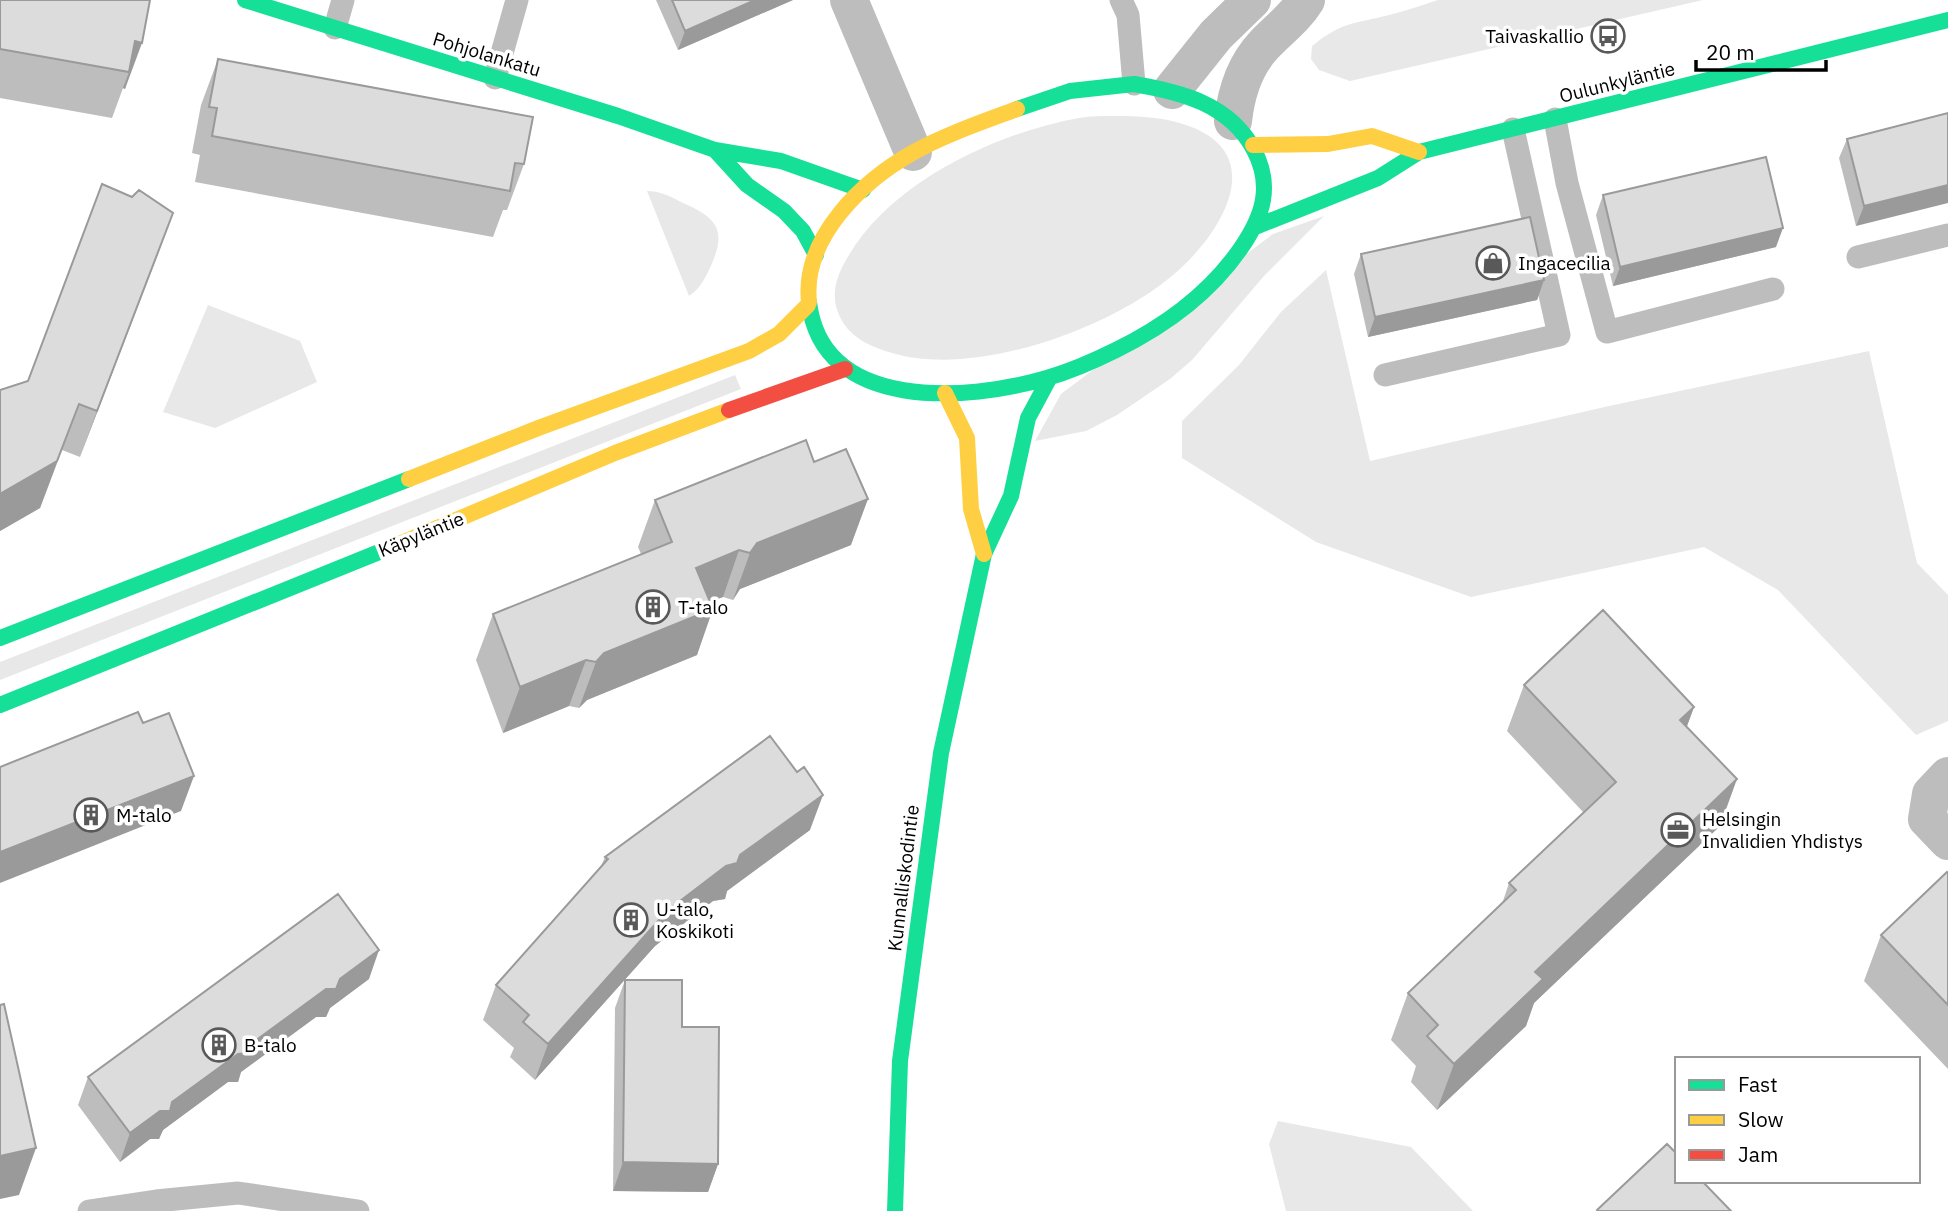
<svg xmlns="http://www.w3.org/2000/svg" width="1948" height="1211" font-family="'IBM Plex Sans',sans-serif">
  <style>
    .green { fill: #e8e8e8 }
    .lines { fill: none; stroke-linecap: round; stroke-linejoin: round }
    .lane { stroke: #bdbdbd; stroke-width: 23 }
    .street { stroke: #bdbdbd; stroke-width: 38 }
    .fast { stroke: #16e098; stroke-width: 16 }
    .slow { stroke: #ffcf43; stroke-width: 16 }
    .jam { stroke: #f24e42; stroke-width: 16 }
    .wall { fill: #bdbdbd }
    .shaded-wall { fill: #9a9a9a }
    .building { fill: #dcdcdc; stroke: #9a9a9a; stroke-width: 2 }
    .labels { text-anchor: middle; stroke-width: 7; stroke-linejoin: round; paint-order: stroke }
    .poi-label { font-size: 19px; fill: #000; stroke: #fff; text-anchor: start }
    .street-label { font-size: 19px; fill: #000; stroke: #fff }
  </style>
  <rect width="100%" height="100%" fill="#fff"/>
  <path class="green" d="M1438,0H1703L1350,81L1319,70L1311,59L1312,46C1343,21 1354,24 1389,15C1405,11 1422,5 1438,0Z
    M1116,116C1138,116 1162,117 1183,124C1273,152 1221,235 1173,275C1110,329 974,378 892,353C874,348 855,340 844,324C828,300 835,277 849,255C893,181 996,133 1079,118C1091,116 1103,116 1116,116Z
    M647,191C661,191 671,197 683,203C720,219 727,232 709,270C704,280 699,290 689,296Z
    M1324,216L1264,276L1192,360L1170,379L1117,415L1086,431L1035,441L1061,394L1273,234Z
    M1326,270L1370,461L1609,406L1869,351L1917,563L1948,595V721L1916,735L1778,590L1704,547L1471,597L1316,542L1182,458V421L1239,365L1281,312Z
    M208,305L300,341L317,382L215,428L163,412Z
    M735,375L741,389L0,680V662Z
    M1278,1121L1411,1147L1473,1211H1286L1269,1144Z"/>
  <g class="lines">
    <path class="lane" d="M1121,0L1128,15L1134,84
      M335,28L343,0
      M495,78L517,0
      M1555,119L1567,183L1607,332L1773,289
      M1858,257L1948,235
      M1385,375L1559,335L1513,129
      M89,1211L156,1201L238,1193L358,1211"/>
    <path class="street" d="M849,0L913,152
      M1172,90L1216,35L1252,0
      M1233,121C1236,93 1245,65 1264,45C1278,30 1295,18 1306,0
      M1948,776L1931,794L1927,819L1948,841"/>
    <path class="fast" d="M245,0L618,116L715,150L781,161L863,190
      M1017,109L1070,91L1134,84
      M715,150L747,185L784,211L803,231L816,255
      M1255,227L1378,178L1419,152L1948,20
      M809,302C822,413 969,401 1047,378C1071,371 1094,361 1116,350C1165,326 1210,293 1241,248C1263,216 1273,186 1254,150C1230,104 1181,92 1134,84
      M0,638L409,479
      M0,705L399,544
      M895,1211L900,1061L941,753L984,554L1011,496L1028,418L1050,377"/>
    <path class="slow" d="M1253,145L1328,144L1372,136L1419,152
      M809,302C802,238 862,181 914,152C944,135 985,121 1017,109
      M945,393L967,438L971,509L984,554
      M409,479L541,427L749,351L779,334L808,305
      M399,544L615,453L729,410"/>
    <path class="jam" d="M729,410L845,369"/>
  </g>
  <path class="wall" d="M0,0H150L125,89L123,88L112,118L0,98Z
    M656,0H793L678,50Z
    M218,59L524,164L507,210H503L493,237L195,182L200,155L192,153L201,105Z
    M1948,113L1856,226L1839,158L1847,139Z
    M1603,195L1776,247L1613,286L1596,215Z
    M173,213L80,457L62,450L40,508L0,531V390L28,381Z
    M1361,254L1544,280L1537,300L1368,337L1354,274Z
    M814,462L851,545L740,589L733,600L723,597L710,601L697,655L587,700L579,708L569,706L503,733L476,660L493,614L641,554L638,547L655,500Z
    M1524,685L1694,707L1687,726L1720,826L1534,1003L1526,1026L1437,1110L1411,1082L1416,1066L1391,1040L1408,993L1502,904L1509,883L1584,813L1507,731Z
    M810,830L727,891L725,899L713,901L655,946L535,1080L510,1057L514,1048L483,1020L496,985L601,866L605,857Z
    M1948,873V1069L1864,981L1881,935Z
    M369,979L330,1008L326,1017H316L241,1072L238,1082H228L163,1130L159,1139H150L120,1162L78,1105L88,1077Z
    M625,980L682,1027L718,1164L708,1192L613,1191L615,1008Z"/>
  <path class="shaded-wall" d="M755,0H793L678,50L685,31Z
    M135,41L142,43L125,89L123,88L129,72Z
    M1948,185V203L1856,226L1864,206Z
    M173,213L156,259L80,457L97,411Z
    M1783,228L1776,247L1613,286L1620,267Z
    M1544,280L1537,300L1368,337L1375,317Z
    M79,404L40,508L0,531V494Z
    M868,499L851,545L740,589L733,600L750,553L757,543Z
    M739,550L723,597L679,614L696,568Z
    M713,609L697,655L587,700L579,708L596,662L604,653Z
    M586,660L569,706L503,733L520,687Z
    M1694,707L1677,753L1680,720Z
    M194,776L181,811L0,883V852Z
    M1737,779L1720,826L1534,1003L1526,1026L1437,1110L1454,1064L1535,972Z
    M823,795L810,830L727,891L725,899L713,901L655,946L535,1080L548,1044L667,911L726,866Z
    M379,950L369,979L330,1008L326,1017H316L241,1072L238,1082H228L163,1130L159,1139H150L120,1162L130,1133Z
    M36,1148L19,1195L0,1199V1156Z
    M623,1162L718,1164L708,1192L613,1191Z"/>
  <path class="building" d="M0,0H150L142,43L135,41L129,72L0,49Z
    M672,0H755L685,31Z
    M218,59L533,117L524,164L515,163L510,191L212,136L217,108L209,107Z
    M1948,113V185L1864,206L1847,139Z
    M1766,157L1783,228L1620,267L1603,195Z
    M102,184L132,197L139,190L173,213L97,411L79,404L57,461L0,494V390L28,381Z
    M1530,217L1544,280L1375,317L1361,254Z
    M806,440L814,462L846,449L868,499L757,543L750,553L739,550L696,568L713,609L604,653L596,662L586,660L520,687L493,614L672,542L655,500Z
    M1603,610L1694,707L1680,720L1737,779L1535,972L1543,979L1454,1064L1427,1036L1438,1025L1408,993L1516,890L1509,883L1616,782L1524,685Z
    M138,712L143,723L169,713L194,776L0,852V767Z
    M770,736L797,772L804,767L823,795L740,855L737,863L726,866L667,911L548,1044L523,1022L529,1015L496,985L608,859L605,857Z
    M1947,872L1948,873V1005L1881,935Z
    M338,894L379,950L340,979L336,989H326L251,1044L248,1053L238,1054L172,1102L170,1111H160L130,1133L88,1077Z
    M625,980H682V1027H719L718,1164L623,1162Z
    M4,1004L36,1148L0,1156V1005Z
    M1667,1144L1677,1154V1181H1702L1731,1211H1598L1597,1210Z"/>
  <defs>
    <symbol id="bus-ring" viewBox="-11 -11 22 22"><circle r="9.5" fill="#fff" stroke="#595959" stroke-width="1.5"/><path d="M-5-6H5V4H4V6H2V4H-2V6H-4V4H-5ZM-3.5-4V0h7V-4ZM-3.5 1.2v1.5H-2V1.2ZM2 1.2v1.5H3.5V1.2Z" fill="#595959"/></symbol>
    <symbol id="shop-ring" viewBox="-11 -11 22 22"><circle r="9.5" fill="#fff" stroke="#595959" stroke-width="1.5"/><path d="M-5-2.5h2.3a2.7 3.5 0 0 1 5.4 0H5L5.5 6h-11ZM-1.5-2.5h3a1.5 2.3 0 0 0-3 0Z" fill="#595959"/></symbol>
    <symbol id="building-ring" viewBox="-11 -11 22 22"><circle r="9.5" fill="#fff" stroke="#595959" stroke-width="1.5"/><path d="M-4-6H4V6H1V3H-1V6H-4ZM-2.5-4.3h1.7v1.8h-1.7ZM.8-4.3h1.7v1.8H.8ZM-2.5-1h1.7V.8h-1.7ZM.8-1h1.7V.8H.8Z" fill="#595959"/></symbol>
    <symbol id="office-ring" viewBox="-11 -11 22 22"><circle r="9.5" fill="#fff" stroke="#595959" stroke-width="1.5"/><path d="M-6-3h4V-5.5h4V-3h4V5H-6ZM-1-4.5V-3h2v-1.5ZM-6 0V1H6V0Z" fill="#595959"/></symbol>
  </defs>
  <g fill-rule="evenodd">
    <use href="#bus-ring" x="1589" y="17" width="38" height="38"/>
    <use href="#shop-ring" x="1474" y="244" width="38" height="38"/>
    <use href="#building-ring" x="634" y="588" width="38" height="38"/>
    <use href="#building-ring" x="72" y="796" width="38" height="38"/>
    <use href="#office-ring" x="1659" y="811" width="38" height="38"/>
    <use href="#building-ring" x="612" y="901" width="38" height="38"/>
    <use href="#building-ring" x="200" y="1026" width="38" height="38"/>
  </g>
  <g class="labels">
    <g class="poi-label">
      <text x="1584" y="43" text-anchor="end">Taivaskallio</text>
      <text x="1518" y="270">Ingacecilia</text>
      <text x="678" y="614">T-talo</text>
      <text x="116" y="822">M-talo</text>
      <text x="1702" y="826">Helsingin<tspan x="1702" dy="22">Invalidien Yhdistys</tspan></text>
      <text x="656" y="916">U-talo,<tspan x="656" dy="22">Koskikoti</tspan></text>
      <text x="244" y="1052">B-talo</text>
    </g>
    <g class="street-label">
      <text transform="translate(487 54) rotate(17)" y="7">Pohjolankatu</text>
      <text transform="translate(1617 82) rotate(-14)" y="7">Oulunkyläntie</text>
      <text transform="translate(421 534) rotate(-22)" y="7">Käpyläntie</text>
      <text transform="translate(903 878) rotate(-83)" y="7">Kunnalliskodintie</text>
    </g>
  </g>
  <rect x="1675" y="1057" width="245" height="126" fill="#ffffff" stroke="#999999" stroke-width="2"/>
  <rect x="1689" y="1080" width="35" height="10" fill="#16e098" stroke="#999999" stroke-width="2"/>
  <text x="1738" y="1092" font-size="21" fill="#000000">Fast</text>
  <rect x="1689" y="1115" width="35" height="10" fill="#ffcf43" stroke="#999999" stroke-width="2"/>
  <text x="1738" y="1127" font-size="21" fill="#000000">Slow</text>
  <rect x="1689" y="1150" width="35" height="10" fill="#f24e42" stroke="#999999" stroke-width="2"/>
  <text x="1738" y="1162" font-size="21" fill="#000000">Jam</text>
  <path d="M1696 60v10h130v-10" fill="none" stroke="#000000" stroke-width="3.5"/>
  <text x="1706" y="60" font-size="21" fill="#000000" stroke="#ffffff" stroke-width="5" paint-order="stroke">20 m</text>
</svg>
